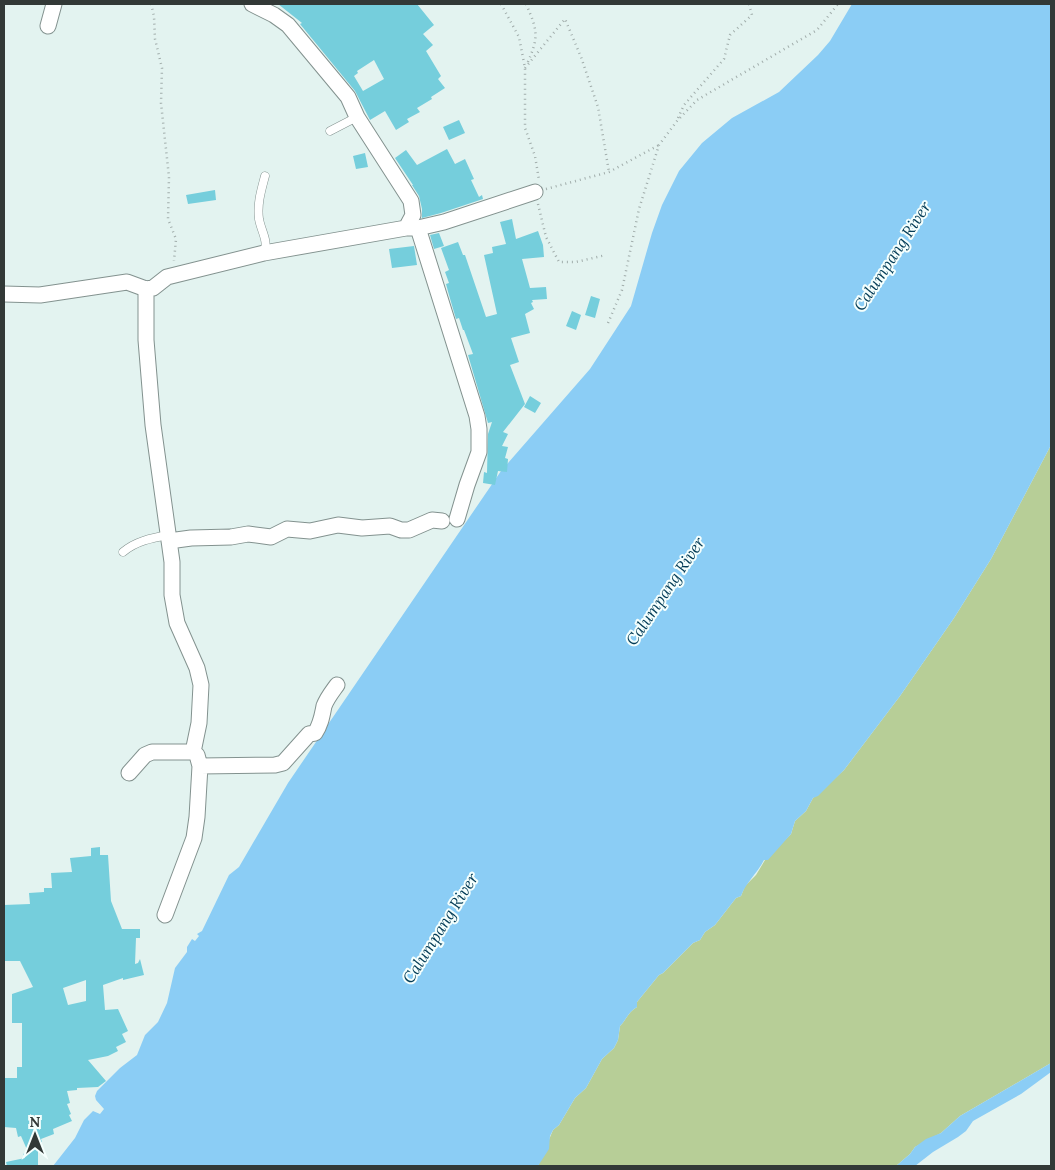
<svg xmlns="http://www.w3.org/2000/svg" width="1055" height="1170" font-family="Lora,serif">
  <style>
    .green { fill: #b7ce97 }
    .water { fill: #8bcdf5 }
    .building { fill: #75cedc; fill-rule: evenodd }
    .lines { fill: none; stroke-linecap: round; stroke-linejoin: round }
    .lane-casing { stroke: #83928f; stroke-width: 9 }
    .street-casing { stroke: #83928f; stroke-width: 17 }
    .path { stroke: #a1adab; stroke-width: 2.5; stroke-dasharray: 1 4; stroke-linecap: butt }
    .lane { stroke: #fff; stroke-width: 8 }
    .street { stroke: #fff; stroke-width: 15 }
    .labels { text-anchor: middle; stroke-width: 4; stroke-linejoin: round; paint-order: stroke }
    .water-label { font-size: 16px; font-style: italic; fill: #023b56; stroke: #f5fffd }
  </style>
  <rect width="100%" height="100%" fill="#e3f3f0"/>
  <path class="green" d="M1051,445V1063L960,1116L941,1133L915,1147L910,1154L896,1166H538L553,1130L559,1125L575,1098L586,1088L602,1059L614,1048L618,1040L620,1026C626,1020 629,1011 637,1007V1002L659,975L663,973L693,943L700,940L705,932L715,925L736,898L741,896L745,886L756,875L765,860L791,834L795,821L806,811L813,798L844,770L900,696L954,618L991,559Z"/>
  <path class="water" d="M852,4H1051V445L991,559L954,618L900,696L844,770L818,796L813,798L806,811L795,821L791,834L768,860H764C757,874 746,882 741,896L736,898L715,925L705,932L700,940L693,943L663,973L659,975L637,1002V1007C629,1011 626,1020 620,1026L618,1040L614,1048L602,1059L586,1088L575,1098L559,1125L553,1130L550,1136L549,1149L538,1166H53L75,1138L84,1120L93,1111L100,1114L104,1109L96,1100L95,1096L97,1091L120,1068L137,1055L145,1035L158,1022L167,1003L175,968L187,952V947L192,939L195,941L199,936L197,934L202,931L229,875L239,867L288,783L501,471L590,369L631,306L652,233L662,205L679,171L702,143L732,118L779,92L818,55L830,41Z
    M1051,1063V1072L1021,1094L973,1121L966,1131L958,1137L933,1152L915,1166H896L910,1154L915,1147L926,1139L941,1133L960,1116Z"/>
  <path class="building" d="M278,4H417L434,25L423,34L433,45L426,51L441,76L438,79L445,88L431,97L432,99L417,108L420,112L407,119L409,122L396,130L385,111L370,120L355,91L300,24L302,23ZM374,60L384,79L363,91L354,76L358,73L357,71Z
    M459,120L465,133L449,140L443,127Z
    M447,149L455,164L465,159L474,179L471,180L479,197L482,195L483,199L441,213L422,218V209L419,196L412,185H413L395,158L406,150L417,165Z
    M365,153L368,167L356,169L353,156Z
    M215,190L216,200L188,204L186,195Z
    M512,219L516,239L538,231L543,245L544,257L522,259L530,288L546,287L547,299L532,300L533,302L531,303L534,309L525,314L530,333L511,338L519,362L510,365L525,404L503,432L508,434L502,446L508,447L505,458L508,459L507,472L498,471L495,485L483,483L484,472L487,473L488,434L492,422L488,423L468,355L473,354L464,330H463L459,318L456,319L449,295L446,284L449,283L445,272L449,270L441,248L458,242L463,255H465L486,317L497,314L484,255L493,253L492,247L506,244L500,222Z
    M439,233L444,246L434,249L430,235Z
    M414,246L417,265L392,268L389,249Z
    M591,296L600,299L595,318L585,315Z
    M572,311L581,315L576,330L566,326Z
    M530,396L541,403L535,413L524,407Z
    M100,847V855H108L111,901L122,929H140V938H136L135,964L138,963L140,959L144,975L123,980V978L103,985L105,1010L118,1009L128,1031L122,1034L126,1042L116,1047L118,1051L108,1056L88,1060L106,1081L98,1087L77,1088V1090L67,1091L70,1103L67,1104L71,1114L69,1115L72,1121L53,1129L54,1134L41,1139L42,1142L38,1143V1166H7L6,1162L25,1158L23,1154L28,1152L21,1136L18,1137L16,1128L4,1127V1078H17V1067H22V1023H12V994L33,987L20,961H4V905L30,904L29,893L44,892V888H52L51,873L72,872L70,858L91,856V848ZM86,980V1001L68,1005L63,988Z"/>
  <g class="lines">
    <defs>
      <path id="lane" d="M330,131L357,117
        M264,253C269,241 261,231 259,219C257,204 261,191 265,176
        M123,552C136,541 152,538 168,535"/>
      <path id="street" d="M252,4L274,15L288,25L348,97L357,117L411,201L413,215L406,228
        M48,26L54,4
        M418,228L477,416L479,429V452L467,485L457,519
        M146,289V340L153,425L172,562V595L177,623L197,668L201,685L199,723L193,752
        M4,294L40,295L127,282L146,289L153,288L167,277L264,253L406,228H418L444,222L535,192
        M169,541L191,538L231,537L248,534L271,537L287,529L310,531L338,525L362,528L390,526L401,530H409L432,520L442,521
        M129,773L145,755L152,752H193L197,755L200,766L275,765L283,763L309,734L315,733C321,724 322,716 324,706C327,698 332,692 337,685
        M165,915L194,838L197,817L200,766"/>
    </defs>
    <use href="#lane" class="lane-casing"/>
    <use href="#street" class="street-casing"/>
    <path class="path" d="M151,4L154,16L155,39L162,68L161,103L169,177L168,219L176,239L174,261
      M501,4L519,37L525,68V128L535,156L539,180
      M526,4C538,31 539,37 527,64
      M525,68L565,19L581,57L598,107L609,172
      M678,118L684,105L724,59L730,35L752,15L749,4
      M546,189L609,172L659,145
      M538,204L546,237L559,262H576L606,255
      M608,323L622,290L639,209L659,145L677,121L697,100L817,30L838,4"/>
    <use href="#lane" class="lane"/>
    <use href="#street" class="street"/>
  </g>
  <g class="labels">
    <g class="water-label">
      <text transform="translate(892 256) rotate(-57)" y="6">Calumpang River</text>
      <text transform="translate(665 591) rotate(-56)" y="6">Calumpang River</text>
      <text transform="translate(440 928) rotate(-58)" y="6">Calumpang River</text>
    </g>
  </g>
  <rect width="1055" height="1170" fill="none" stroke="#323937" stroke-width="10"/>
  <g transform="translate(35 1135)" stroke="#f5fffd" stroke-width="4" paint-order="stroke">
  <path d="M0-4L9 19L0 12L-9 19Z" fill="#323937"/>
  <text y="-8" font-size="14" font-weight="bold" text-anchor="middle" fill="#323937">N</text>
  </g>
</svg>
